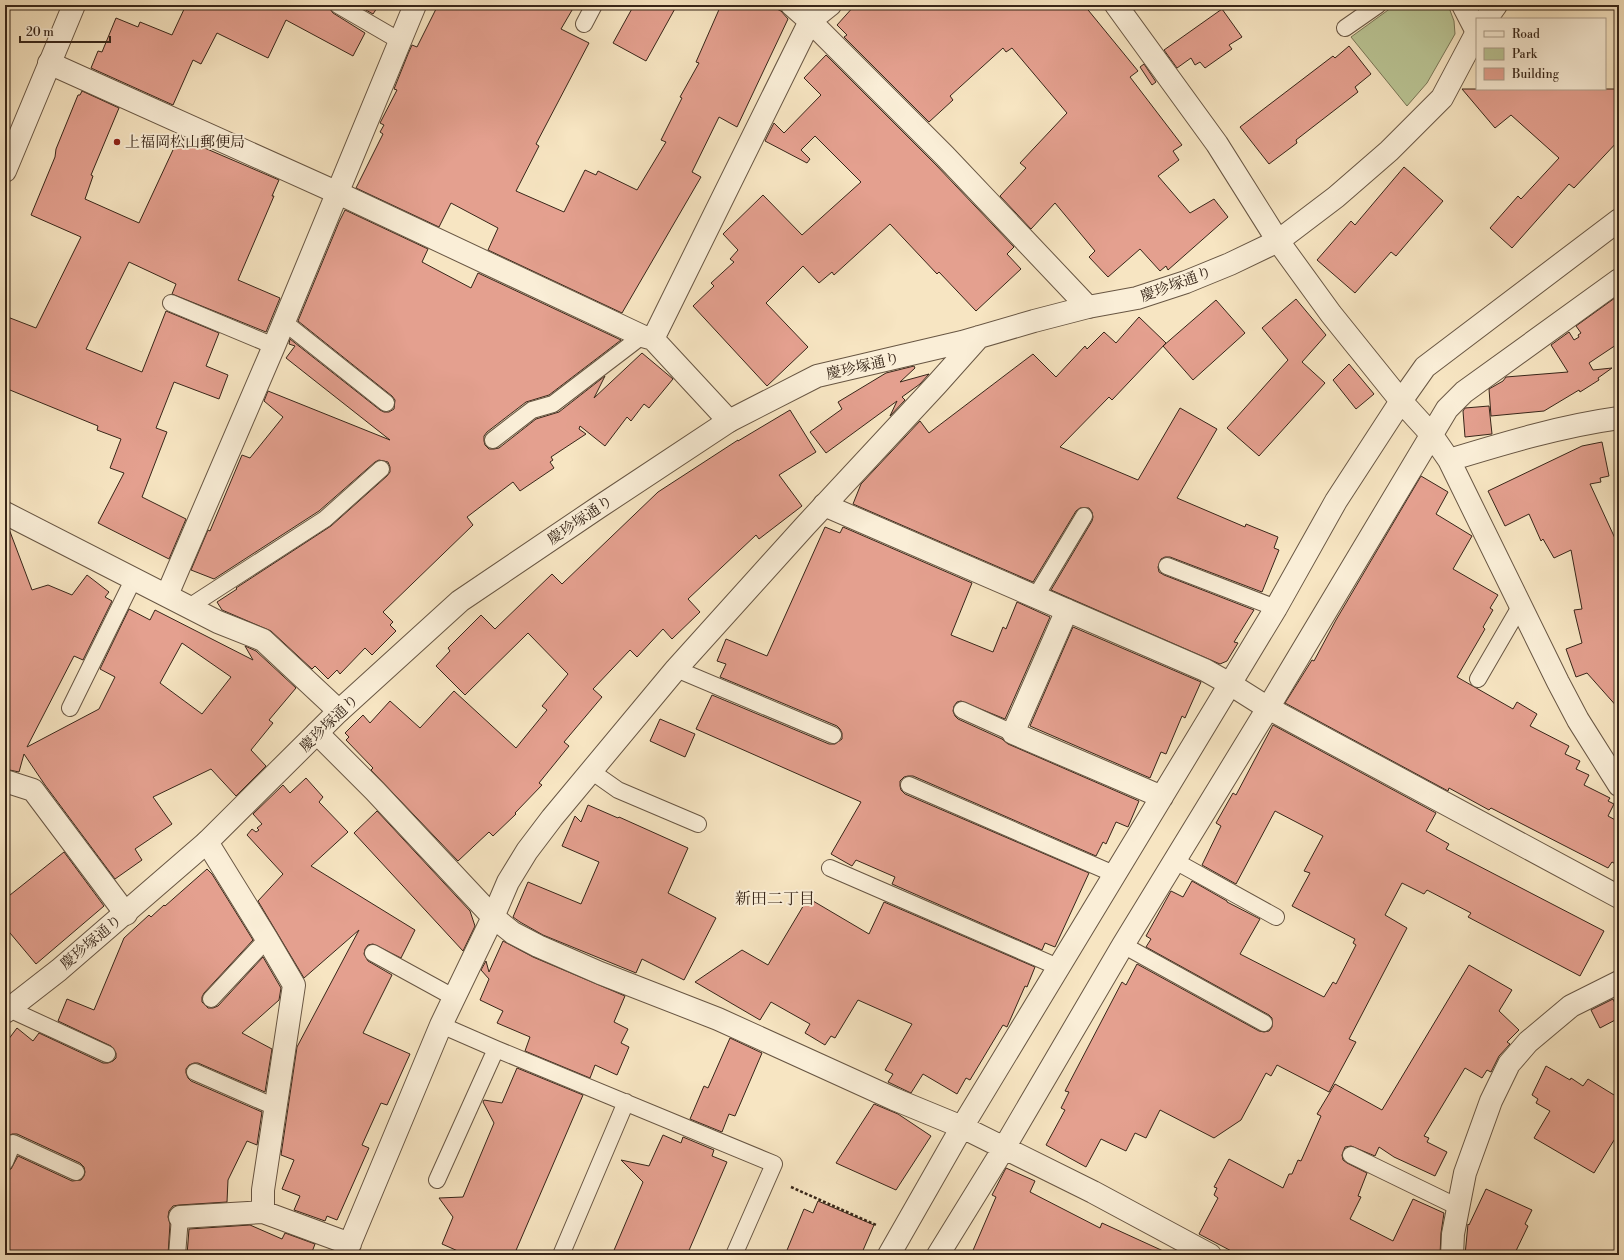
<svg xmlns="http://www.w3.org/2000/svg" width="1624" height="1260" font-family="'Libre Bodoni','Noto Serif JP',serif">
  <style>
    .green { fill: #bac595; stroke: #797657 }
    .building { fill: #e4a08f; stroke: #382619; fill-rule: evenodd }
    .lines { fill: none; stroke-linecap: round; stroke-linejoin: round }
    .service-casing { stroke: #685643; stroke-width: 18 }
    .minor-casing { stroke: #685643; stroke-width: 24 }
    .tertiary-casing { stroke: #685643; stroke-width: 24 }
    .path { stroke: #382619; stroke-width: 2.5; stroke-dasharray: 3 2; stroke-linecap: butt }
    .service { stroke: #faeed7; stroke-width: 16 }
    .minor { stroke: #faeed7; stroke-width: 22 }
    .tertiary { stroke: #faeed7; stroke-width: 22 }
    .poi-dot { fill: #8f2418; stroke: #faeed7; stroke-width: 1.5 }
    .labels { text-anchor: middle; stroke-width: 4; stroke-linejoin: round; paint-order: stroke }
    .poi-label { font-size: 15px; fill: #382619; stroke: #faeed7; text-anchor: start }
    .street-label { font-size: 15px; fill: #382619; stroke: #faeed7 }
    .neighbourhood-label { font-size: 16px; fill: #382619; stroke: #faeed7 }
  </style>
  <rect width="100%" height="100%" fill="#f7e5c2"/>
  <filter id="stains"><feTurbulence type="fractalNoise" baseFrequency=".005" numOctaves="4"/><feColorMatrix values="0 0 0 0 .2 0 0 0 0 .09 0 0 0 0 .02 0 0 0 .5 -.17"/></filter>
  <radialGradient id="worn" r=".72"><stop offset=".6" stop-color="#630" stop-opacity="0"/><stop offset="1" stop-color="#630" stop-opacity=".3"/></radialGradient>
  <path class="green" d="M1395,5H1448L1454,21L1455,34L1427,83L1407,106L1351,37Z"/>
  <path class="building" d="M186,5H329L330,9L333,13L365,33L353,56L286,20L268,58L217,33L201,64L193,60L173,105L91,68L98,51L102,52L116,18L138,27L140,22L172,35Z
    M357,5H379L373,14Z
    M438,5H575L561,29L589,43L536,144L539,146L516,191L564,212L585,170L596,175L598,171L637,190L666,142L661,140L682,98L680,97L699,63L696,62L721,5H768L781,11L788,19L737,127L719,117L692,172L701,177L622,313L488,250L498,228L451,203L439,227L356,188L383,134L380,132L384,125L380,123L397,90L394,89L408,54L412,45L417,47Z
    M634,5H677L646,61L613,43Z
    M855,5H1084L1138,71L1130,77L1182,145L1173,151L1179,160L1158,176L1190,213L1214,199L1228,217L1168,270L1166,266L1160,271L1140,249L1108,277L1089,257L1095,251L1055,203L1031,229L1000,196L1026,168L1020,163L1067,113L1012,48L1006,52L1003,48L950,96L953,100L929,122L844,37L847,35L837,25Z
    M1222,9L1242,37L1229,45L1232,49L1205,68L1200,62L1195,65L1191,58L1177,68L1164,50Z
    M1349,46L1371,74L1355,87L1358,92L1296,140L1297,143L1269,164L1240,127L1333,56L1335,58Z
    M826,55L936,165L1014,247L1007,254L1021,269L976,311L939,272L937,274L890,224L834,275L832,272L819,283L803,266L766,303L808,347L767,386L693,306L714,286L711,283L734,262L730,259L738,250L723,234L763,195L802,235L861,182L815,136L801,150L810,159L807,163L765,141L774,123L784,133L821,95L804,78Z
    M1144,64L1156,82L1152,85L1140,67Z
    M1462,89H1619V140L1574,188L1569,184L1512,248L1490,228L1518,196L1521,199L1559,158L1511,115L1495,128Z
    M82,91L119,108L91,175L93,176L85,199L139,223L179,137L279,180L272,196H274L238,280L280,298L266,332L172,294L176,284L129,262L86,349L142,372L166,311L219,333L206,366L228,375L219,399L174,382L156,428L167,432L142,497L186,519L169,559L98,523L124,473L110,468L121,439L97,430L98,426L5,388V316L36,328L81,237L31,215L55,157L56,149L78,95H80Z
    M1404,167L1443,201L1396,256L1391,252L1355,293L1317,260L1351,221L1355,225Z
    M345,210L428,249L422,262L471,288L478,273L621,340L549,395L526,402L487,432L484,436V441L485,445L489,449H494L499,448L536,419L559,412L605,376L594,398L642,353L673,379L649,408L644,404L631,421L627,417L605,446L580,426L579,429L586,434L551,457L553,460L550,462L554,468L520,491L513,482L467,517L473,525L383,612L393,622L390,625L396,631L372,655L365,648L340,674L337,670L328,679L315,666L312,669L271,631L222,610L217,602L237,589L236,588L331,526L387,476L390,472V467L388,462L379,460L375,462L319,511L214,579L191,570L208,530L210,531L242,455L250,458L283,417L264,401L268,391L390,440L286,358L295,346L289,344L290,339L380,410L384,412H389L394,409L395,400L392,396L298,321L339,222Z
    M1619,295V343L1589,363L1593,370L1612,368L1598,378L1599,380L1580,392L1579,390L1544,411L1491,416L1489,389L1503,381L1506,377L1568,372L1551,345L1569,332L1574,340L1579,337L1578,335L1581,333L1576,326Z
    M1296,299L1326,335L1302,362L1325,383L1259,456L1227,428L1288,360L1262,328Z
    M1216,300L1245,333L1193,380L1163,346Z
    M1139,317L1166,343L1112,400L1109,397L1060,447L1138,480L1180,408L1217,429L1177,498L1245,527L1246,524L1278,537L1274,548L1279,550L1262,592L1170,557H1165L1161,559L1158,567L1159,572L1164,575L1254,610L1234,642L1238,643L1227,661L1220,664L1051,590L1092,521L1093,517L1092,512L1089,508H1080L1076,511L1033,582L853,504L861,484L920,421L929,433L1033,354L1056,377L1085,346L1087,349L1104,332L1116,343Z
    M1349,364L1374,394L1356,409L1333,380Z
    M914,366L915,368L900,382L929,374L920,384L902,397L905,400L890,416L897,401L826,453L810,432L842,409L838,402L886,373Z
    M1489,406L1492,434L1465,437L1463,411L1465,408Z
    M790,410L816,452L779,475L802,506L759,539L756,535L688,599L700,612L672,639L663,629L637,657L630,650L593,689L602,697L564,742L569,746L539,783L542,785L515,813L516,814L493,836L489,832L458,861L371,770L373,768L346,740L349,737L345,733L363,715L370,723L390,701L420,728L454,691L516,748L547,710L542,706L568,674L528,633L465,695L436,666L450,651L448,648L481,615L495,629L552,574L562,584L658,492L738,440V441Z
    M1602,442L1609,476L1600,478L1601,482L1590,484L1619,547V709L1587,673L1576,677L1566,649L1582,643L1574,610L1582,609L1571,550L1554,558L1543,539L1541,541L1529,514L1505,526L1488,491L1582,446Z
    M1421,476L1448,492L1436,514L1472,536L1453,569L1498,595L1490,608L1493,610L1483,627L1485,629L1457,677L1513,709L1517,702L1537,714L1530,726L1569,746L1565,754L1580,761L1576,769L1589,775L1584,785L1610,798L1608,801L1614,804L1608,816L1619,822V866L1612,862L1608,868L1491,808L1489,810L1449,788L1448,791L1285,703L1312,660L1314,661L1336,620Z
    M5,527L9,529L32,590L48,585L72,595L87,575L109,592L105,597L112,601L83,660L74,656L27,747L99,709L115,677L100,669L129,609L150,620L155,610L253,660L245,646L256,651L296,688L269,720L273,723L251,750L266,766L236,796L211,769L153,797L172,824L135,849L142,860L115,879L45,785L24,754L19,772L5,769ZM182,643L231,677L202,714L160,683Z
    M825,527L840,533L843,527L972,583L951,635L993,652L1003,627L1006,629L1017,602L1050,617L1005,719L961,701L957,702L954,706L953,711L955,716L958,719L1002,739L1008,744L1139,801L1128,827L1116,822L1106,844L1103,842L1096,856L913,776H908L904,777L900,781V786L901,790L905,794L1089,873L1055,947L1045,943L1042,950L892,884L895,877L856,860L852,866L831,854L861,802L696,729L712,695L829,744H835L842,739V733L840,729L837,726L720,677L726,664L717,661L726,639L767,656Z
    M1073,627L1201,682L1185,718L1182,716L1166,754L1161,752L1150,778L1030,726Z
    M660,719L695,734L685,757L650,741Z
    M1273,725L1436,813L1426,831L1449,844L1446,849L1604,931L1580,976L1468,917L1471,913L1427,890L1424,894L1402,883L1385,915L1407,928L1349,1039L1356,1042L1329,1092L1277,1065L1271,1076L1266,1073L1241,1120L1214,1138L1160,1110L1146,1138L1135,1133L1126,1151L1101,1139L1086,1167L1046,1145L1065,1110L1061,1108L1069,1092L1065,1091L1122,982L1126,985L1137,964L1259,1031L1264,1032L1269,1031L1272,1027V1018L1269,1015L1146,947L1151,939L1146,936L1171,891L1183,897L1192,881L1227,901V902L1260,919L1240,954L1324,997L1333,982L1336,984L1356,945L1353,943L1355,939L1292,906L1310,873L1304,871L1323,836L1275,811L1236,884L1202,865L1221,826L1216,823L1233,793L1236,795Z
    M306,778L323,797L319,802L348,832L311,866L415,930L401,958L373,944L368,945L365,949L364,954L368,961L392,975L363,1033L410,1054L387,1105L381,1103L362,1145L369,1148L337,1220L327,1216L325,1221L294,1210L300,1196L282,1189L294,1160L281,1155L297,1047L359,930L304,978L258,901L283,874L247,835L252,829L256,832L259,830L257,828L262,824L253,814L283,785L290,793Z
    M588,805L618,818L619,817L688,848L668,893L716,918L684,980L642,959L636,973L543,935L520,922L513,917L528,882L581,904L599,862L562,846L575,816L581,822Z
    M377,811L470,911L475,926L463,951L354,833Z
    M64,852L104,906L36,964L5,927V899Z
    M207,869L212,874L253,940L204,993L202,997V1002L208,1008H213L218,1006L263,957L281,988L279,1000L242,1033L272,1049L265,1092L198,1063H194L189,1065L186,1069V1073L188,1078L191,1081L262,1112L257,1145L247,1141L228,1180L227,1202L179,1205L173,1206L169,1211L168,1217L170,1224L168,1255H5V1171L11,1169L18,1156L72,1181L81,1180L84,1176L85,1172L84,1167L80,1163L17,1134H12L5,1138V1044L17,1028L33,1041L39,1033L103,1063H108L113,1061L116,1058V1053L111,1046L58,1021L67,999L94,1010L124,938L149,915L151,917L164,905L165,906Z
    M808,898L869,934L884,902L1035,967L1027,987L1025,986L1007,1027L1003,1025L970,1080L966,1078L957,1094L923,1074L911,1093L888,1082L893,1074L885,1070L912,1024L858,1000L835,1038L831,1036L825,1045L805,1033L810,1024L771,1002L760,1020L695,982L742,950L768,965Z
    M503,941L533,957L625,996L614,1022L628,1029L621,1043L629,1047L617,1075L595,1065L590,1078L525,1051L530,1037L497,1023L503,1011L480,1000L489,979L481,970L486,961L489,972Z
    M1469,965L1512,990L1499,1011L1519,1030L1507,1042L1510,1044L1499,1056L1491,1072L1487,1070L1482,1078L1465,1068L1424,1136L1429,1138L1427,1142L1447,1152L1435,1176L1394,1157L1379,1147L1375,1156L1351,1146L1345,1147L1342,1155L1343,1160L1347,1163L1367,1173L1358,1196L1361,1197L1350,1219L1393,1241L1413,1199L1444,1213L1441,1233L1440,1255H1239L1199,1234L1218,1198L1214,1195L1217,1188L1214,1187L1229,1159L1283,1188L1289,1174H1292L1298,1160L1301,1161L1321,1116L1317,1114L1335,1084L1382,1110Z
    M1613,999L1619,1012V1018L1600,1028L1591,1010Z
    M730,1038L762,1053L735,1116L729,1114L722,1132L690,1119L704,1086L708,1088Z
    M1546,1066L1570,1080L1571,1078L1583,1086L1588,1079L1619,1098V1132L1594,1173L1534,1138L1550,1111L1536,1103L1538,1099L1532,1095Z
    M517,1068L583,1095L514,1255H467L442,1244L453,1217L439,1198L463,1197L494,1123L483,1102L484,1100L502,1103Z
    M874,1104L898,1114L931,1136L896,1190L836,1163Z
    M663,1135L681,1143L683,1137L714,1150L712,1156L727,1162L687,1255H612L643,1182L621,1160L649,1166Z
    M1006,1168L1035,1181L1030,1192L1100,1228L1102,1223L1172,1255H971L996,1197L992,1195Z
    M1486,1189L1532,1210L1525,1224L1528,1226L1514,1255H1465L1468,1224L1469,1225Z
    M818,1201L874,1225L861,1255H785L804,1209L813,1213Z
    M250,1225L282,1239L285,1233L315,1244L312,1252L319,1255H187L189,1229Z"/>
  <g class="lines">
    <defs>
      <path id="service" d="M338,5L400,41
        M584,24L594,5
        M1345,28L1378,5
        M171,303L274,346
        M284,322L386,403
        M493,440L532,410L553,404L642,336
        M1167,566L1276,608
        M1036,596L1084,516
        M189,607L325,519L381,469
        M676,669L833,735
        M1478,679L1521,605
        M70,708L134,578
        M962,710L1013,733
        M591,771L618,790L698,824
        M909,785L1114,874
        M1175,861L1276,917
        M830,868L1058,967
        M1123,945L1264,1023
        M373,953L455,998
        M211,999L267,939
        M9,1009L107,1054
        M441,1025L496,1049L774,1164L734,1255
        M195,1072L275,1107
        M1351,1155L1458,1207
        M5,1162L13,1143L76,1172
        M437,1180L496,1049
        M177,1255L180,1217
        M561,1255L626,1102"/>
      <path id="minor" d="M792,5L810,21L945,156L1088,307
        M1463,5L1477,32
        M49,63L338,193L642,336L653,339L729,421
        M1278,241L1331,314L1401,401L1431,434L1449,460L1558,682L1578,720L1619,785
        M653,339L810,21L830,5
        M1449,460C1505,443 1561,426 1619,418
        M824,505L1205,670L1230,684L1268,708L1619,897
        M5,513L218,622L263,640L339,711
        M167,595L274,346L415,5
        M1067,610L1013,733L1162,797
        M317,733L375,791L493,917L513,933L538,946L600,973L718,1019L894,1099L962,1127L1093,1192L1210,1255
        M5,781L33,790L126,914
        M207,842L267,939L294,985L263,1190V1212L350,1244
        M180,1217L263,1212
        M345,1255L441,1025L493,917
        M889,1255L962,1127L1276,608L1336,501L1401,401L1425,367L1619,220
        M938,1255L1004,1148L1123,945L1268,708L1447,409L1464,392L1619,280
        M1452,1255L1453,1234L1465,1173L1491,1101L1509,1064L1528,1042L1571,1006L1619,982"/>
      <path id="tertiary" d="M1116,5L1217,144L1278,241
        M1486,19L1496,5
        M5,171L74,5
        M493,917L508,882L527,851L552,818L676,669L805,526L937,384L979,337
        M5,1012L59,970L207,842L339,711L460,601L599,507L729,421L817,376L962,342L1034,321L1088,307L1137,298L1186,282L1230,264L1278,241L1336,197L1389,151L1442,98L1477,32"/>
    </defs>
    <use href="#service" class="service-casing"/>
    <use href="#minor" class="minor-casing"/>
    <use href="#tertiary" class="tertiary-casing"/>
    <path class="path" d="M791,1187L876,1225"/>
    <use href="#service" class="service"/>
    <use href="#minor" class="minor"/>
    <use href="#tertiary" class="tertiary"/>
  </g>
  <circle class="poi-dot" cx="117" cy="142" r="4"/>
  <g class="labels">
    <g class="poi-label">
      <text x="125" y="147">上福岡松山郵便局</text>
    </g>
    <g class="street-label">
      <text transform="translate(1176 284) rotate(-20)" y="5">慶珍塚通り</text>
      <text transform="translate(863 366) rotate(-13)" y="5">慶珍塚通り</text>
      <text transform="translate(580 520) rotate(-34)" y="5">慶珍塚通り</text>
      <text transform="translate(329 723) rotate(-44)" y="5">慶珍塚通り</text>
      <text transform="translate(91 942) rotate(-40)" y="5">慶珍塚通り</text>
    </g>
    <g class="neighbourhood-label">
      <text x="775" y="904">新田二丁目</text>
    </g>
  </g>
  <rect width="1624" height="1260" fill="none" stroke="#f7e5c2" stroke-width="20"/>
  <rect x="6" y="6" width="1612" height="1248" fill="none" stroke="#382619" stroke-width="2"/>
  <rect x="10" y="10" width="1604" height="1240" fill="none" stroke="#382619"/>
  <rect x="1476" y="18" width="130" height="72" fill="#faeed7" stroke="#ac9e8b"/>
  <rect x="1484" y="31" width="20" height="6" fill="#faeed7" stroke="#ac9e8b"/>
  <text x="1512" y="38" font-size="12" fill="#382619">Road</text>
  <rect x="1484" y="48" width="20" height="12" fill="#bac595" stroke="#ac9e8b"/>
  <text x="1512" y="58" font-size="12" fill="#382619">Park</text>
  <rect x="1484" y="68" width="20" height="12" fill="#e4a08f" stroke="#ac9e8b"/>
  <text x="1512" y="78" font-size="12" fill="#382619">Building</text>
  <path d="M20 36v6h90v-6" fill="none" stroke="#382619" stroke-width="2"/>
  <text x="26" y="36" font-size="12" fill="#382619" stroke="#faeed7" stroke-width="3" paint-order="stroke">20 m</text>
  <rect width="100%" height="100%" filter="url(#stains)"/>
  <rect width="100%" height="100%" fill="url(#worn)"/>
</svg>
